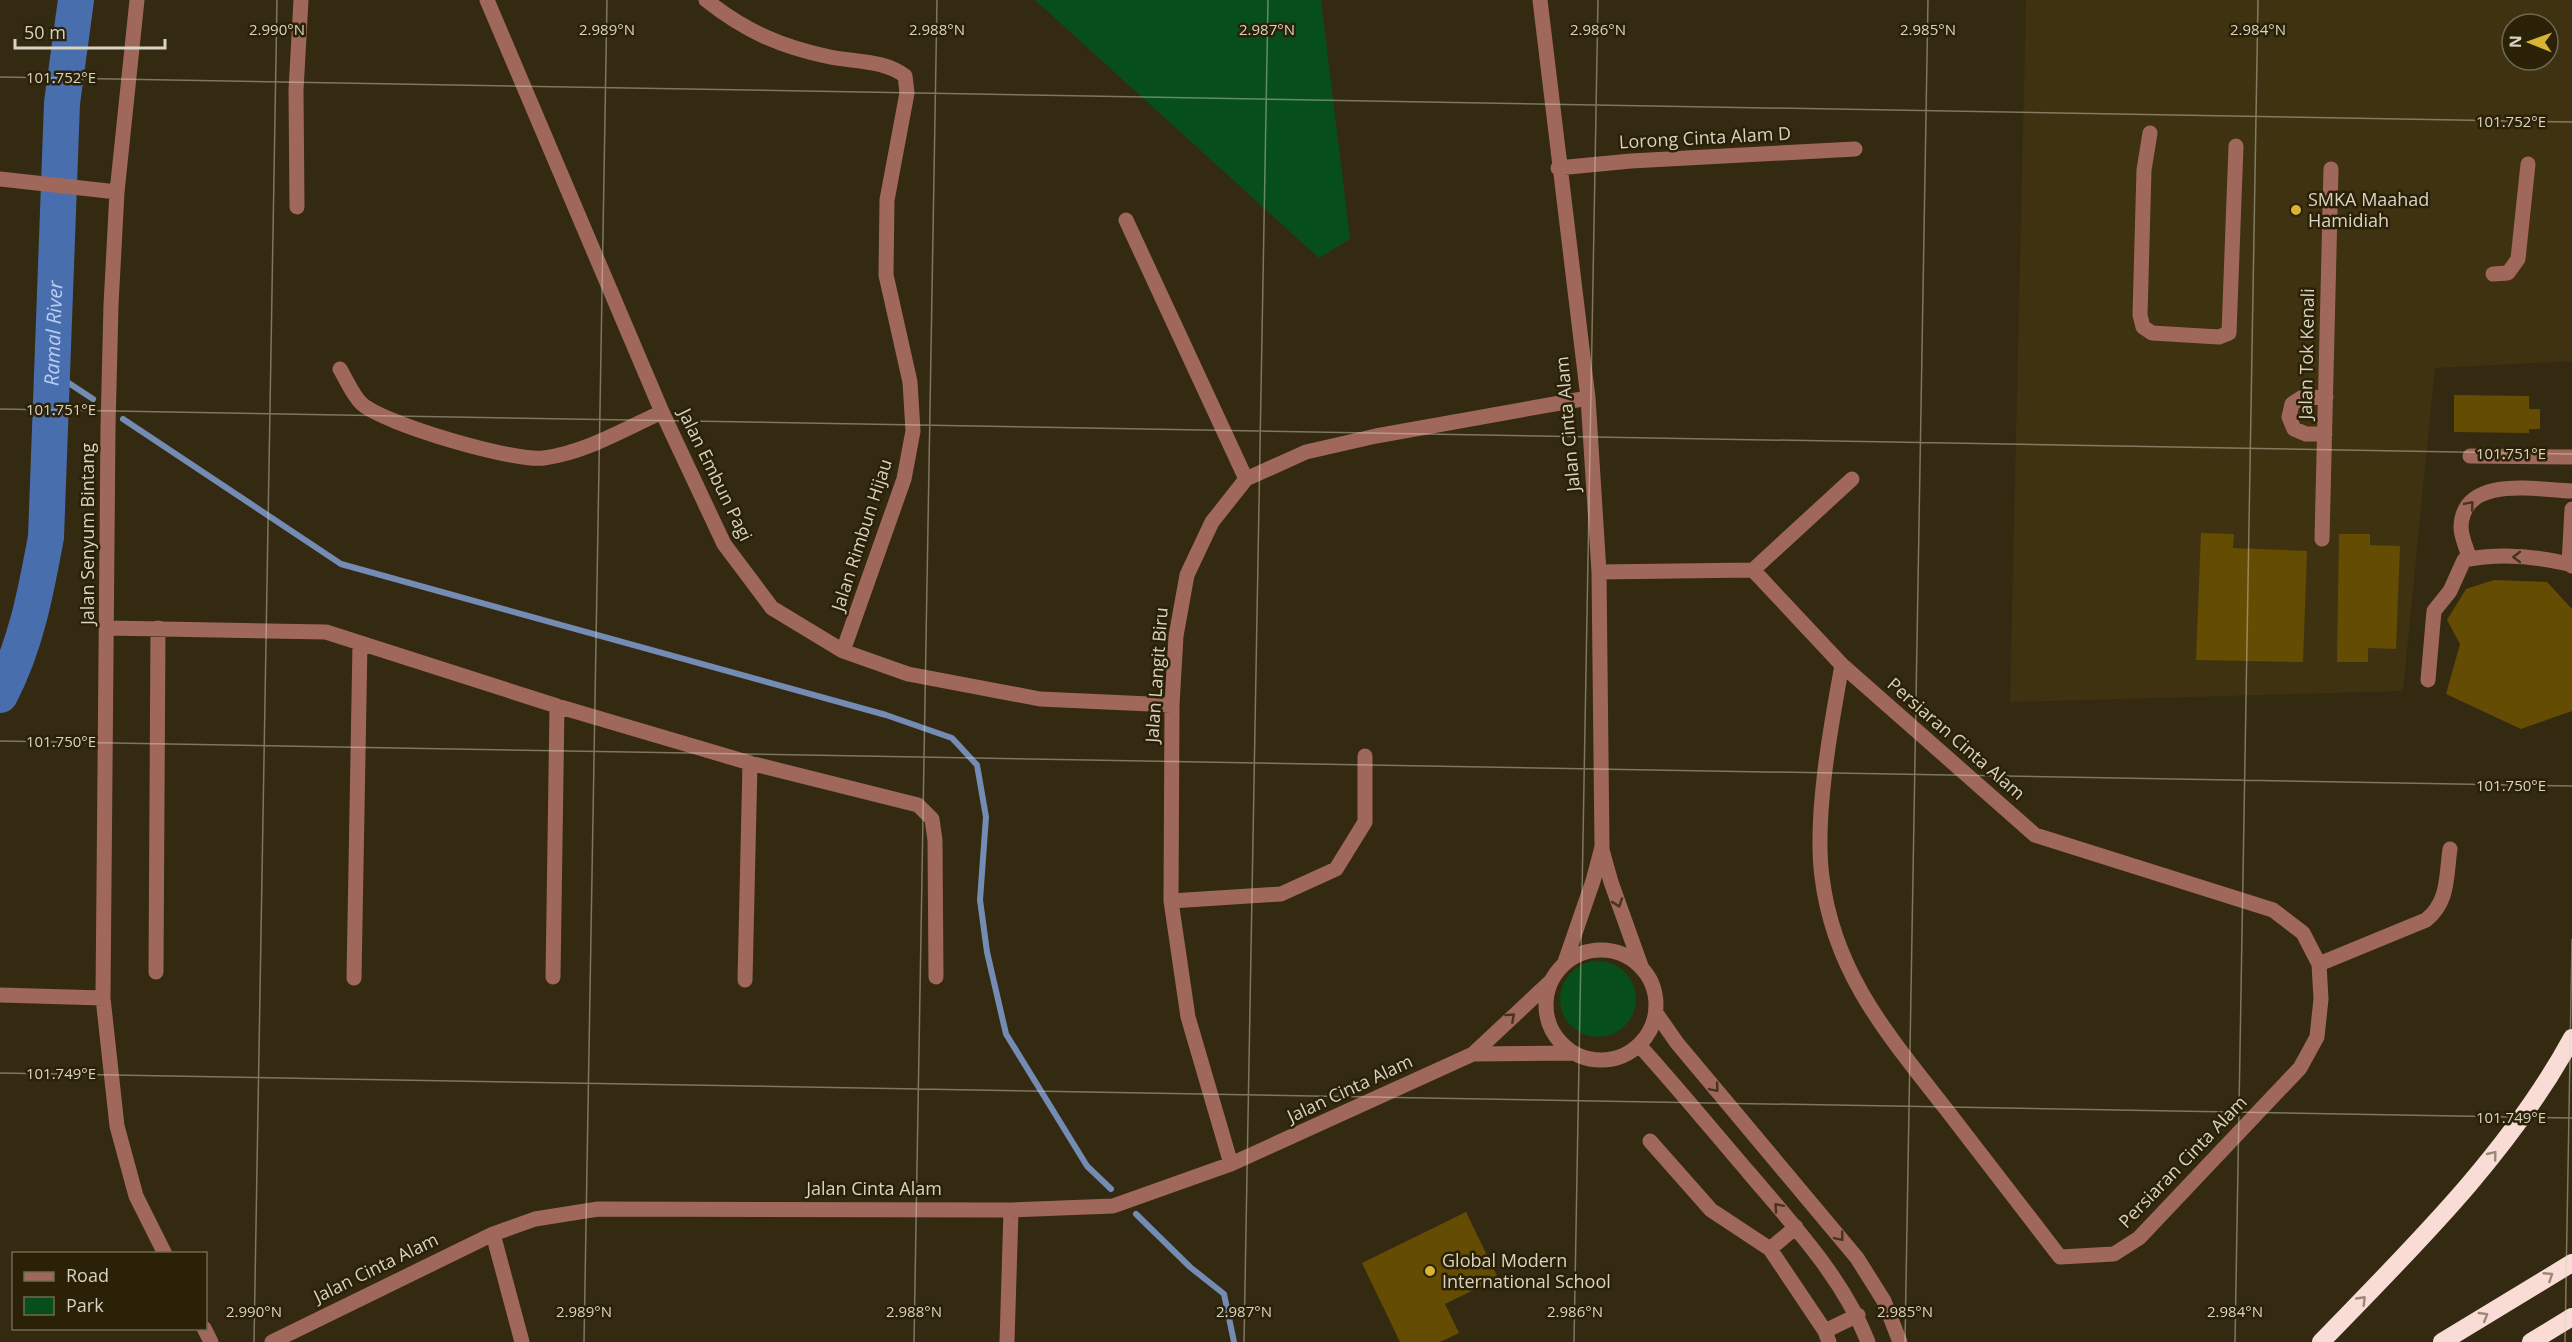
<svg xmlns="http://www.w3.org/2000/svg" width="2572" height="1342" font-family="'Open Sans',sans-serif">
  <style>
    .built { fill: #3f3211; fill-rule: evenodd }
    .green { fill: #074f1a }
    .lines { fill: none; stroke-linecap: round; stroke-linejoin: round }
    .stream { stroke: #748cb4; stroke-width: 6 }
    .river { stroke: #496ead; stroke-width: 36 }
    .building { fill: #644d03 }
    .minor { stroke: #a0685a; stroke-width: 15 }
    .highway { stroke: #f9dcd5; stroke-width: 18 }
    .oneway { stroke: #48331c }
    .oneway2 { stroke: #9c8878 }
    .ticks { fill: none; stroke: #d9d3c4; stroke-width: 1.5; stroke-opacity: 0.45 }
    .poi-dot { fill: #d9b334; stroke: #2a2107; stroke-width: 2 }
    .labels { text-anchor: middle; stroke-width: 5; stroke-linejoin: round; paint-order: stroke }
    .street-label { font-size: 18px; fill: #d9d3c4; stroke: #2a2107 }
    .poi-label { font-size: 18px; fill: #d9d3c4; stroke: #2a2107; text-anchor: start }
    .water-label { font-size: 20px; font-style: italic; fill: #b8cef2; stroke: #2a2107 }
    .ticks-label { font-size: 15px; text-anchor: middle; fill: #d9d3c4; stroke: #2a2107; stroke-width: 5; stroke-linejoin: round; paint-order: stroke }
  </style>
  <rect width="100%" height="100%" fill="#342a11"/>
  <path class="built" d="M2026,0H2572V361L2435,368L2403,691L2010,702ZM2512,24H2548V60H2512Z"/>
  <path class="green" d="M1035,0H1321L1350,239L1319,258Z
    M1560 999a38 38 0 1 1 76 0a38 38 0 1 1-76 0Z"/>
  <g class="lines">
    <path class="stream" d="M52,372L93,399
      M123,419L341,564L886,715L952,738L977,765L986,817L980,900L987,952L1006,1034L1087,1166L1111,1189
      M1136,1214L1190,1267L1224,1294L1234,1342"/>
    <path class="river" id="s1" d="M0,695C26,646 36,591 46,537L62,103L76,0"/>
  </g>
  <path class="building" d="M2454,395L2529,396V409H2540V429H2529V433L2454,432Z
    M2201,533L2234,534L2233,548L2307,551L2303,662L2196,660Z
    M2339,534H2370V545L2400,546L2396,649L2368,648V662H2337Z
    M2494,580L2547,582L2572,609V711L2521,729L2446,694L2460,644L2447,620L2466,589Z
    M1466,1212L1498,1278L1445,1304L1459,1333L1440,1342H1400L1362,1263Z"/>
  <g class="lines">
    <path class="minor" d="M487,0L662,412L724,544L772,608L843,651L908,674L1040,699L1172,705
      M706,0C745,31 781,47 830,57C856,62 884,60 905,76L907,93L887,200L886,275L910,382L913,431L904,479L843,651
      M1540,0L1588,398L1599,572L1602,847L1593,881L1565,962
      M2150,133L2144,170L2140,315L2143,327L2152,333L2219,337L2229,333L2236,146
      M1558,168L1631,161L1855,149
      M0,179L117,192
      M297,207L296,90L301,0
      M1126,220L1246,479
      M2493,274L2508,273L2518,259L2528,164
      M340,369C346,379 353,396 362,404C385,424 513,462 544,458C586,452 623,430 662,412
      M2325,434H2306L2294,429L2289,417L2292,404L2301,398L2326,397
      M2470,456L2572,457
      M2572,509L2569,564L2572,566
      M2322,539L2331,169
      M2470,559C2467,550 2461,537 2461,527C2463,474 2537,490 2572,491
      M1753,570L1852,479
      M1599,572L1753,570L1842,665L2035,835L2273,910L2303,933L2319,964L2321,999L2317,1037L2300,1068L2139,1238L2114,1254L2060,1257C2022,1208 1984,1159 1946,1109C1889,1036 1834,974 1822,877C1814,817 1831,725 1842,665
      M108,628L326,632L557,706L750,763L918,805L932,819L935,840L936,977
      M2428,680L2434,611L2450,591L2464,560C2499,553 2535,556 2569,564
      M1602,850L1611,882L1641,966
      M1171,901L1281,894L1336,869L1365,822V756
      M1546 1005a55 55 0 1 1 110 0a55 55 0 1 1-110 0Z
      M2319,964L2426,920C2449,902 2446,876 2450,849
      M156,972L158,628
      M553,977L557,706
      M354,978L360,643
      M745,980L750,763
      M0,995L103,998L117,1126L136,1196L165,1254
      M103,998L108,427L111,305L117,192L137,0
      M1656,1013L1677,1043L1857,1258L1884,1301L1900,1342
      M1639,1045C1677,1087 1713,1131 1750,1174C1794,1226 1843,1278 1868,1342
      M1473,1054L1574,1053
      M1650,1141L1711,1210L1770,1249
      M1231,1164L1188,1017L1171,901L1172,705L1176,636L1187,575L1212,522L1246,479L1306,452L1376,436L1588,398
      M1796,1227L1770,1249L1825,1331L1829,1342
      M493,1234L522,1342
      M204,1328L211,1342
      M1825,1331L1858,1315
      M272,1342L493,1234L535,1219L598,1209L1011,1210L1113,1206L1231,1164L1473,1054L1550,982
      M1007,1342L1011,1210"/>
    <path class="highway" d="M2321,1342C2412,1248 2509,1154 2572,1038
      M2442,1342L2572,1263
      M2531,1342L2572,1317"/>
  </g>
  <defs><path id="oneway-chevron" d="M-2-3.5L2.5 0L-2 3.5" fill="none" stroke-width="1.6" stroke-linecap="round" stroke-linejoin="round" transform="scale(1.5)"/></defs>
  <g class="oneway">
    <use href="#oneway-chevron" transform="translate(2470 505) rotate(-50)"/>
    <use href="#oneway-chevron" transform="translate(2517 557) rotate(-180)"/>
    <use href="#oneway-chevron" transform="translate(1618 903) rotate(71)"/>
    <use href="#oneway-chevron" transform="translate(1511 1017) rotate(-42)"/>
    <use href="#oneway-chevron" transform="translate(1715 1088) rotate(50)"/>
    <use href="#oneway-chevron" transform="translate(1778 1207) rotate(-131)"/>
    <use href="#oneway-chevron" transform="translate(1840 1237) rotate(50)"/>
  </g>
  <g class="oneway2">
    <use href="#oneway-chevron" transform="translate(2493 1155) rotate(-51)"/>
    <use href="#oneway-chevron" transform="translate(2549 1276) rotate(-33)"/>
    <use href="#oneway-chevron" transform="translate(2362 1300) rotate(-46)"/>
    <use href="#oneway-chevron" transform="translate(2484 1316) rotate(-31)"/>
  </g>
  <path class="ticks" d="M0,77L2572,122M0,409L2572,454M0,741L2572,786M0,1073L2572,1118M254,1342L277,0M584,1342L607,0M914,1342L937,0M1244,1342L1268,0M1574,1342L1598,0M1905,1342L1928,0M2235,1342L2258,0M2565,1342L2572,939"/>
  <g class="poi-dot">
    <circle cx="2296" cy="210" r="6"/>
    <circle cx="1430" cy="1271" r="6"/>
  </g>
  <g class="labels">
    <g class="street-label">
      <text transform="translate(1705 138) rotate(-3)" y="6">Lorong Cinta Alam D</text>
      <text transform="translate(2307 354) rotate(-89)" y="6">Jalan Tok Kenali</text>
      <text transform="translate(1568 424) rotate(-95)" y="6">Jalan Cinta Alam</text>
      <text transform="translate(715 475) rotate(64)" y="6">Jalan Embun Pagi</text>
      <text transform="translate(88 534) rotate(-90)" y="6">Jalan Senyum Bintang</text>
      <text transform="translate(862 535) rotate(-72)" y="6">Jalan Rimbun Hijau</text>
      <text transform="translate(1157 675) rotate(-86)" y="6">Jalan Langit Biru</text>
      <text transform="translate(1956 739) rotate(41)" y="6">Persiaran Cinta Alam</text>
      <text transform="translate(1350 1089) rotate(-25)" y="6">Jalan Cinta Alam</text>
      <text transform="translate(2183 1162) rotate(-46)" y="6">Persiaran Cinta Alam</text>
      <text x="874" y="1195">Jalan Cinta Alam</text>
      <text transform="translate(376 1268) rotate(-26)" y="6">Jalan Cinta Alam</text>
    </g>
    <g class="poi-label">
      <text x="2308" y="206">SMKA Maahad<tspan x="2308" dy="21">Hamidiah</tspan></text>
      <text x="1442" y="1267">Global Modern<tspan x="1442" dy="21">International School</tspan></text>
    </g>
    <g class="water-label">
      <text dy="7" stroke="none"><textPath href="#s1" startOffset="369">Ramal River</textPath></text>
    </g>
  </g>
  <g class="ticks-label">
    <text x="277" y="35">2.990°N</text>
    <text x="607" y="35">2.989°N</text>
    <text x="937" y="35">2.988°N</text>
    <text x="1267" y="35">2.987°N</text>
    <text x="1598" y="35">2.986°N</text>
    <text x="1928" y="35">2.985°N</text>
    <text x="2258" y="35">2.984°N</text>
    <text x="61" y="83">101.752°E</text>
    <text x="2511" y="127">101.752°E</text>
    <text x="61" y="415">101.751°E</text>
    <text x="2511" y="459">101.751°E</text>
    <text x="61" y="747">101.750°E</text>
    <text x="2511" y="791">101.750°E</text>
    <text x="61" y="1079">101.749°E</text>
    <text x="2511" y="1123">101.749°E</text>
    <text x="254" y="1317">2.990°N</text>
    <text x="584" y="1317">2.989°N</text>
    <text x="914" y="1317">2.988°N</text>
    <text x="1244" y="1317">2.987°N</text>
    <text x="1575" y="1317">2.986°N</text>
    <text x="1905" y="1317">2.985°N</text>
    <text x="2235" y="1317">2.984°N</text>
  </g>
  <rect x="12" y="1252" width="195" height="78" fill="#2a2107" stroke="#706853" stroke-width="1.5"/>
  <rect x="24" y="1272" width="30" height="9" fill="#a0685a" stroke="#706853" stroke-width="1.5"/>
  <text x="66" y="1282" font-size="18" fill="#d9d3c4">Road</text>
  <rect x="24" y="1297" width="30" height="18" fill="#074f1a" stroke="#706853" stroke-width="1.5"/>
  <text x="66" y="1312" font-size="18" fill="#d9d3c4">Park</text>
  <g transform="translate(2530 42) rotate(271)"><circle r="28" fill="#2a2107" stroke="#706853" stroke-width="1.5"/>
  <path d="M0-4.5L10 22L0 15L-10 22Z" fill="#d9b334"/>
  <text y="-9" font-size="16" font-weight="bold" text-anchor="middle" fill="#d9d3c4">N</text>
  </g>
  <path d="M15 39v9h150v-9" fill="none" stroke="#d9d3c4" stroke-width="3"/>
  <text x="24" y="39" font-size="18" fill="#d9d3c4" stroke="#2a2107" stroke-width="4.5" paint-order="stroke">50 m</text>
</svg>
